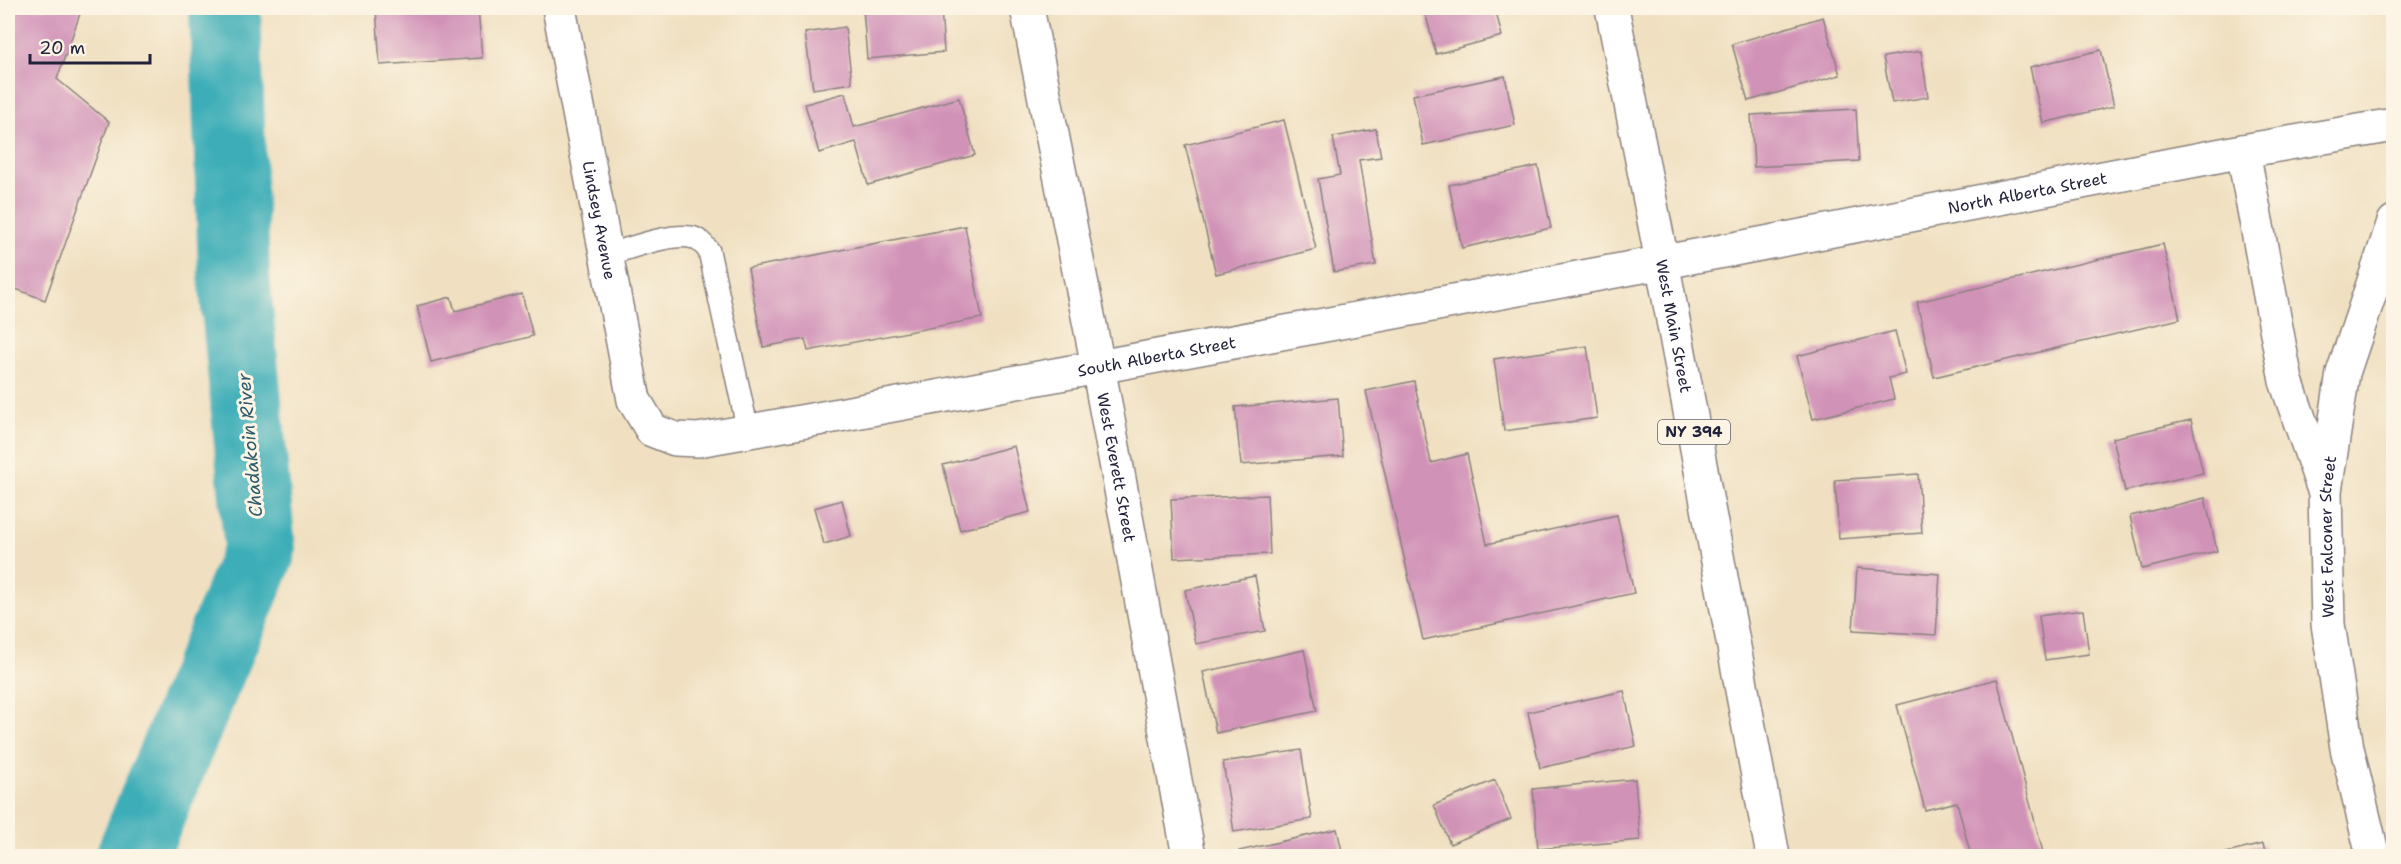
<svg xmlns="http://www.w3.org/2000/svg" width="2401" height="864" font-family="'Shantell Sans',sans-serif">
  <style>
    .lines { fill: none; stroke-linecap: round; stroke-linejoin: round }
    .river { stroke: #3eaeb8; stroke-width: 72 }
    .building { fill: #d192b8 }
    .service-casing { stroke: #89817e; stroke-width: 24 }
    .minor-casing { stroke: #89817e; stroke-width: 36 }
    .primary-casing { stroke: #89817e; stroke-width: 36 }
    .service { stroke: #fff; stroke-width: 21 }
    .minor { stroke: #fff; stroke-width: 33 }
    .primary { stroke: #fff; stroke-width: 33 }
    .labels { text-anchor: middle; stroke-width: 6; stroke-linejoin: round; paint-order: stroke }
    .shield { fill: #fcf5e5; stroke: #63616e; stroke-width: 1.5 }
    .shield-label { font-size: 15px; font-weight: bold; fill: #22223b }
    .street-label { font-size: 16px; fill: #22223b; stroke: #fcf5e5 }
    .water-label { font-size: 18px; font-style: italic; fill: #2d5a6d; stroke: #fcf5e5 }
  </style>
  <rect width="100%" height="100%" fill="#fcf5e5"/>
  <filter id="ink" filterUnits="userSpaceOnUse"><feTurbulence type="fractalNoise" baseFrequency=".0167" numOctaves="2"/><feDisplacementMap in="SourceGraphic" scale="12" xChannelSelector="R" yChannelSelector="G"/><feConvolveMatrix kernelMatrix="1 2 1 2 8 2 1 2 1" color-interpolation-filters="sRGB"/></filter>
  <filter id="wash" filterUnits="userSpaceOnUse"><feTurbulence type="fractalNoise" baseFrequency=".008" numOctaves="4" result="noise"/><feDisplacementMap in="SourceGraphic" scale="24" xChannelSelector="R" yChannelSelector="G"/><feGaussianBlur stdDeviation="1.35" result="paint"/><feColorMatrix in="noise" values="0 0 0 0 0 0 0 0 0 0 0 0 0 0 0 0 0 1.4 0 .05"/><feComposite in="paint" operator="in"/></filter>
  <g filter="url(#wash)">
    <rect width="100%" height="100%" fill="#f0e0c1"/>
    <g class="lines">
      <path class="river" d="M132,856L260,550L234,276L225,8"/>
    </g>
    <g id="blocks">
      <path class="building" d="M8,8H82L57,79L109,122L45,300L8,286Z
        M376,8H478L482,58L380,65Z
        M863,8H941L944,52L867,59Z
        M1424,8H1495L1502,36L1436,54Z
        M1823,17L1840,75L1748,101L1732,44Z
        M845,27L852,83L813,89L805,33Z
        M2101,50L2114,106L2043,123L2030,67Z
        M1921,51L1928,97L1892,103L1883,57Z
        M1505,76L1515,125L1423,145L1413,95Z
        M845,93L854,127L959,98L975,155L868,185L856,142L819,153L805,104Z
        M1856,109L1859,161L1754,167L1751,115Z
        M1284,120L1316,249L1216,274L1185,145Z
        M1376,129L1381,157L1359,160L1376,265L1334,272L1318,179L1340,175L1333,137Z
        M1538,166L1551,228L1462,248L1449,185Z
        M965,226L982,318L808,351L805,339L763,347L748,268Z
        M2163,244L2180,319L1934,377L1917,302Z
        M522,294L533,336L431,362L417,306L451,297L455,311Z
        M1895,331L1906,374L1889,378L1894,399L1813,419L1797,356Z
        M1587,346L1597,418L1504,431L1494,359Z
        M1414,381L1431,463L1467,454L1487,544L1617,515L1634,593L1423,640L1366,391Z
        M1338,398L1343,456L1241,465L1235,407Z
        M2191,420L2203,473L2125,491L2113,438Z
        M1014,446L1030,512L960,530L943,465Z
        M1918,474L1922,533L1839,539L1835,480Z
        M1267,495L1270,554L1174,558L1171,499Z
        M2205,498L2217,551L2142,569L2130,516Z
        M842,500L851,536L824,544L814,508Z
        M1857,568L1940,574L1936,635L1853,630Z
        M1255,576L1265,631L1196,644L1185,590Z
        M2083,610L2089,654L2045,660L2039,616Z
        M1304,650L1317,711L1216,733L1203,672Z
        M1997,679L2044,856H1971L1957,802L1925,810L1897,705Z
        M1624,691L1636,746L1540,768L1528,712Z
        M1301,750L1312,819L1234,832L1223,762Z
        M1635,779L1640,840L1538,849L1533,789Z
        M1495,780L1511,819L1450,844L1434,805Z
        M1337,829L1343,856H1241L1239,851Z
        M2263,844L2266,856H2214Z"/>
    </g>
  </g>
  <g filter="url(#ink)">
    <use href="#blocks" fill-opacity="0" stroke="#89817e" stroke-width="1.5"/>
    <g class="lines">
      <defs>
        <path id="service" d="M606,255C629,249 666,234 690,237C699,238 704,245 709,251L748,431"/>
        <g id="minor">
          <path id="s1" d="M559,8L634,400L652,430L675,439L698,440L823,418L1734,249L2243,151L2394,125"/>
          <path id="s2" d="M1027,8L1098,366L1189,856"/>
          <path d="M2243,151L2286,381L2323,487"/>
          <path id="s3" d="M2373,856L2347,748L2328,624L2325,491L2343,373L2394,222"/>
        </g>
        <g id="primary">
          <path id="s4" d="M1612,8L1662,261L1773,856"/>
        </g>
      </defs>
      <use href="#service" class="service-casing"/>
      <use href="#minor" class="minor-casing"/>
      <use href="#primary" class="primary-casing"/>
      <use href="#service" class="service"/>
      <use href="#minor" class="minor"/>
      <use href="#primary" class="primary"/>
    </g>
  </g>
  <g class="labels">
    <rect class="shield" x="1658" y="420" width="72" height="24" rx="4.5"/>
    <g class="shield-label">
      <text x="1694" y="437">NY 394</text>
    </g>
    <g class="street-label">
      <text dy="6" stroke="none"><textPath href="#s1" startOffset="1834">North Alberta Street</textPath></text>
      <text dy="6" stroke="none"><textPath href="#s1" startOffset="216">Lindsey Avenue</textPath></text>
      <text dy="6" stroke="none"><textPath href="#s4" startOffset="324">West Main Street</textPath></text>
      <text dy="6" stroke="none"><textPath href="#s1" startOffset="948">South Alberta Street</textPath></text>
      <text dy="6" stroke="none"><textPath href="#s2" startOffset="468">West Everett Street</textPath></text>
      <text dy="6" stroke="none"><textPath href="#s3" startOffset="324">West Falconer Street</textPath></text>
    </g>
    <g class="water-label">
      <text transform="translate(250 445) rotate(-95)" y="6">Chadakoin River</text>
    </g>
  </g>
  <rect width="2401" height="864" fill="none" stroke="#fcf5e5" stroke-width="30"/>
  <path d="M30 54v9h120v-9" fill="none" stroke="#22223b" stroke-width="3"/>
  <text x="39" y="54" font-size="18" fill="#22223b" stroke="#fcf5e5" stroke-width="4.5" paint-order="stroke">20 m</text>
</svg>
